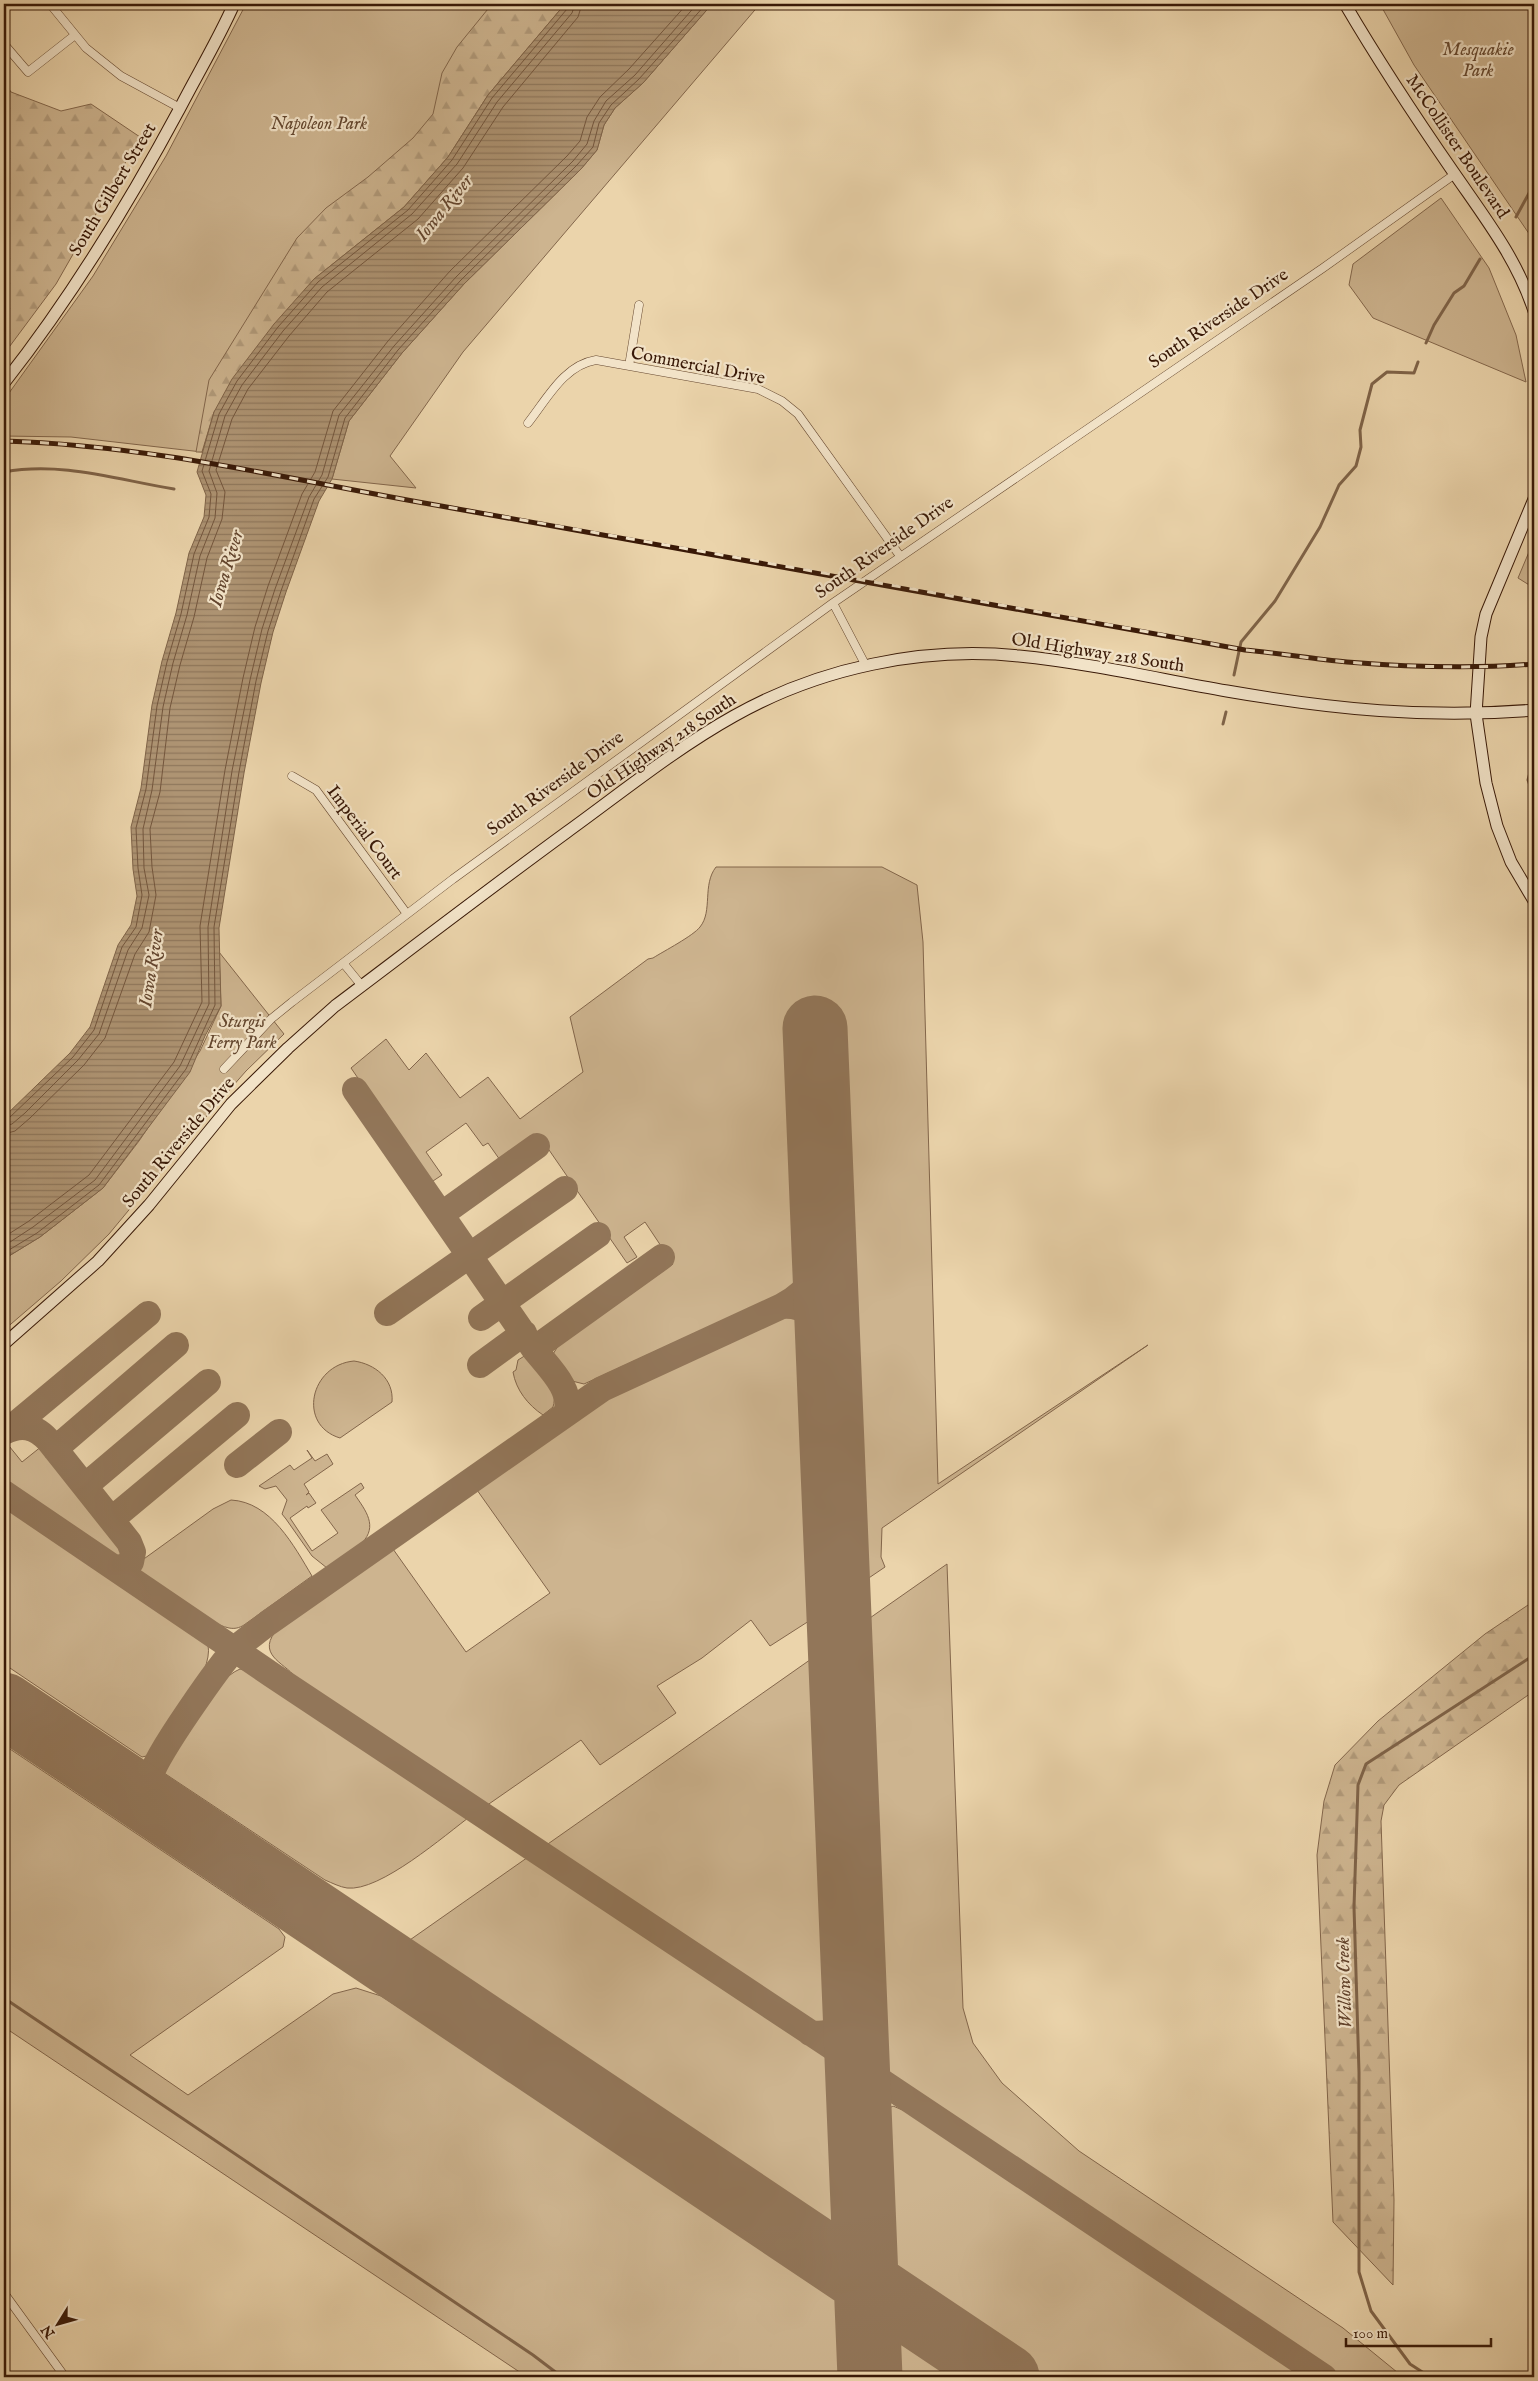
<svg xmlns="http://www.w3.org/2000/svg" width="1538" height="2381" font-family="'IM FELL English',serif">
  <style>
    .green { fill: #cdb48f; stroke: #83664b }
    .forest { fill: url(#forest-firs); stroke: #83664b }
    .water { fill: url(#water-rules); stroke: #7f6348 }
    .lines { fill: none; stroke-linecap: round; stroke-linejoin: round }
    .shore { stroke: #74563d; stroke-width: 1 }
    .stream { stroke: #7f6348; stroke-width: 3 }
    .taxiway { stroke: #927659; stroke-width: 26 }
    .runway { stroke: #927659; stroke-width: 65 }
    .minor-casing { stroke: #664830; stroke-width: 9 }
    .secondary-casing { stroke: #391907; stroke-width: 13 }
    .minor { stroke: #f2e3c8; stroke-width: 8 }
    .secondary { stroke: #f2e3c8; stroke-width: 11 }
    .rail-casing { stroke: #391907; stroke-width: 5 }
    .rail { stroke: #f2e3c8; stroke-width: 3; stroke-dasharray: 9; stroke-linecap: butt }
    .labels { text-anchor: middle; stroke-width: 4.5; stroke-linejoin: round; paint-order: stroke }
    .park-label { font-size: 18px; font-style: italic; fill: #654830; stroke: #f2e3c8 }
    .street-label { font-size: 18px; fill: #391907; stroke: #f2e3c8 }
    .water-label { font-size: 19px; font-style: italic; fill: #62442d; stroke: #f2e3c8 }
  </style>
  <defs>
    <pattern id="forest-firs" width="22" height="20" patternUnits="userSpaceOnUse" patternTransform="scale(1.25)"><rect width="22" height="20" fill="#cdb48f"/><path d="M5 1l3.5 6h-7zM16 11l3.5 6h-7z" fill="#b19a7a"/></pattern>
    <pattern id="water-rules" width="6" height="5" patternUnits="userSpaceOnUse" patternTransform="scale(1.25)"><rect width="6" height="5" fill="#ae9473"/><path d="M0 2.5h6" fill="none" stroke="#8f785c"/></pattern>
  </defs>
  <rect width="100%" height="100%" fill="#ebd4ab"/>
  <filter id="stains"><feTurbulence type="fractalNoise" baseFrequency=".004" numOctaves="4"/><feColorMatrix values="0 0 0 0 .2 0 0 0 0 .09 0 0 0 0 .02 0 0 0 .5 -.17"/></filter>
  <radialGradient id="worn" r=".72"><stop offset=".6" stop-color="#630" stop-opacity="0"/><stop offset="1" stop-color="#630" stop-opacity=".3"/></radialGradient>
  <path class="green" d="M246,4H565L488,95L448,157L214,412L202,452L71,437L4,436V400L93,276L166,156Z
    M712,4H760L463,352L390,456L416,488L332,479L349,421L402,353L464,284L581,169L597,150L604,125L615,108L643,83Z
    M1380,4H1534V241L1414,65Z
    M1441,198L1489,268L1516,335L1526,382L1373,318L1349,285L1353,264Z
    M1534,540V588L1518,578Z
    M716,867H882L917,885L923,942L938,1484L1148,1345L882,1528L881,1557L885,1567L854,1588L830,1011H796L807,1264C799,1281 790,1289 774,1297L584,1384L568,1380L550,1359L558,1346L673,1264L645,1222L624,1237L637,1257L627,1263L538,1134L500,1160L488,1143L483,1146L466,1123L426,1152L442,1175L430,1183L351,1068L386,1039L409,1070L426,1053L460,1098L488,1077L520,1119L583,1072L570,1017L648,959L653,958C664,951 693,936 700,927C713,911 702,885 716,867Z
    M219,952L284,1034L246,1071L210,1112L109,1234L61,1281L4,1330V1259L40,1237L103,1188L139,1141L200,1051L221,1006Z
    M793,1316L802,1321L811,1331L823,1612L770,1646L751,1620L702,1658L657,1686L676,1713L600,1765L581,1740L486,1806L296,1679C290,1665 256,1657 275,1632L393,1549L466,1652L550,1593L477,1490L617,1393L780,1319Z
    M526,1355C542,1362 559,1389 553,1407L543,1415C528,1405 516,1390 513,1372L516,1370L518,1360Z
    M354,1361C375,1364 394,1379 392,1402L340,1438C297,1425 310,1365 354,1361Z
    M5,1441L22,1462L42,1446L121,1543L124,1550L122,1558L113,1556L4,1483Z
    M307,1450L315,1461L327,1454L333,1464L304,1484L309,1492L306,1495L309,1493L316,1503L308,1508L307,1506L290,1518L312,1551L338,1533L321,1510L361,1483L364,1488L355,1495C366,1511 378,1526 362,1543L327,1568L312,1556L286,1519L282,1514L287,1500L276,1486L265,1489L259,1486L290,1465L294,1470L312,1458Z
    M231,1500C271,1502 294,1546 312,1576L244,1625C239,1628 235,1629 229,1628C206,1623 165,1591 144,1577L139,1571L141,1561L213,1509Z
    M4,1502L179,1619L208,1645C214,1674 167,1730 151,1755L142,1757L4,1664Z
    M947,1564L963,2008L973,2043L1002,2083L1079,2151L1343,2328L1403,2377H1338L880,2069V2059H876L874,2053L857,1627Z
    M824,1650L839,2006L837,2011L834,2012V2018L819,2024L791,2011L545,1846Z
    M240,1669L252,1672L275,1685L472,1815C445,1835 380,1892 347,1888C340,1887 332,1883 325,1880L164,1773L163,1766C180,1740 213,1680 240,1669Z
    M4,1745L279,1929L285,1937L283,1947L130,2055L188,2095L333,1994L356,1988L381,1996L851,2299L854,2377H527L4,2027Z
    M531,1855L836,2061V2071H841L848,2245L578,2056L407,1942Z
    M893,2106L924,2119L1310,2377H1046L882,2267L877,2125L878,2119H882V2112Z
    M885,2322L967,2377H887Z"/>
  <path class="forest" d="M492,4H565L488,95L448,157L404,207L314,279L214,412L202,452H196L209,380L297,238L326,208L368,177L413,138L433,114L442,73L457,47Z
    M4,82L11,92L61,111L91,104L140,137L56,284L4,354Z
    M1534,1601V1691L1399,1785L1384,1805L1381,1821L1394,2200L1393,2285L1333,2222L1317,1855L1324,1801L1335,1765L1378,1721L1485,1634Z"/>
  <path class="water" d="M565,4H712L643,83L615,108L604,125L597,150L581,169L464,284L402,353L349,421L332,479L319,501L286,592L273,632L261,683L244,773L219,928L221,1006L205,1036L190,1072L103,1188L40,1237L4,1259V1117L70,1053L90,1027L118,945L131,925L137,896L133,869L131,827L141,788L152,705L162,661L176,613L189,553L204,517L206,495L197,472L214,412L232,379L274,324L314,279L404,207L448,157L488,95Z"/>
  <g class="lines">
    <path class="shore" d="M4,1120L9,1118L73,1057L94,1030L122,947L136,927L142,895L138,868L136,828L146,789L157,706L167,662L181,614L194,554L209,517L211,494L202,471L219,414L237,381L278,327L318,282L408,210L452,160L492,98L567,9L568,4
      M4,1126L12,1124L25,1113L78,1060L99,1034L128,950L142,928L149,895L144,868L143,829L152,790L163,707L173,663L187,615L200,556L215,518L217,493L209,471L225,416L242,385L283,331L322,287L412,214L457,164L497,102L572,13L575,4
      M4,1134L15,1131L30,1118L84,1065L105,1038L135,954L149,932L156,895L152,867L150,829L160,792L170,708L180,665L194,617L207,558L222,519L225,492L216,470L232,419L248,389L289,336L327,292L418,219L463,168L503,107L578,17L582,4
      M4,1237L29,1221L89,1175L174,1062L202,1002L200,926L225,770L243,678L255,627L268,586L302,494L315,472L333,411L388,341L450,271L567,156L580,141L587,117L600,97L629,69L687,4
      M4,1246L33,1227L95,1180L180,1066L209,1004L208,927L232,771L250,680L262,629L275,589L309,497L322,475L339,415L394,346L456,277L573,161L587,144L594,121L606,101L635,75L697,4
      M4,1253L37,1233L99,1185L186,1069L215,1005L214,927L239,772L256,681L268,631L281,591L314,499L328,477L345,418L398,350L460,281L577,165L593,147L599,123L611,105L639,79L706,4"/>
    <path class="stream" d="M1516,217L1534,184
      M1426,343L1434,325L1454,293L1464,286L1480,259
      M4,472C61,461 118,480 174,489
      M1234,675L1241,642L1275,601L1320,527L1339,485L1356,466L1361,447L1360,430L1372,384L1387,372L1414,373L1418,362
      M1223,724L1226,712
      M1534,758L1528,780L1534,796
      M4,1998L533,2355L562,2377
      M1430,2377L1410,2364L1371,2311L1359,2272V2072L1354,1907L1358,1785L1366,1764L1534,1655"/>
    <path class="taxiway" d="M355,1090L534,1349C548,1367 574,1390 566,1414
      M442,1214L537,1146
      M782,1306C804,1304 824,1319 826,1341L830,1431
      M387,1313L565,1189
      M481,1318L598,1235
      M534,1349L662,1257
      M480,1365L524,1333
      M11,1428L148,1314
      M4,1432C21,1423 35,1426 48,1440L129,1542L133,1552L131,1562L122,1568L114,1567
      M55,1449L176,1345
      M237,1465L279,1432
      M85,1486L208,1382
      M4,1493L272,1675L844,2055L852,2065L856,2078L860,2168
      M112,1519L237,1415
      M172,1818C159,1805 150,1794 152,1774C154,1758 221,1663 235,1649C245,1640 257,1632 268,1623L602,1389L782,1306C824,1284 823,1255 821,1213C820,1193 819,1174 818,1154
      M855,1962L860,2056L864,2066L872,2075L1324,2377
      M810,2033C831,2037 852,2025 853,2001L850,1911"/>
    <path class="runway" d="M815,1028L870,2377
      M4,1705L1007,2377"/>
    <defs>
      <path id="minor" d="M50,4L86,48L121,76L180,108
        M4,44L28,72L75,35
        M629,366L639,305
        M528,423C547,399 564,365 596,360L758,389L782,401L798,414L900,556
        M833,603L866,666
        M292,776L316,790L407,914
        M344,964L362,986
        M224,1069L271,1019L292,1002L453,879L833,603L1323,268L1455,174
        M4,2293L65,2377"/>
      <path id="secondary" d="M1345,4C1379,62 1416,118 1454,173C1485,218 1517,259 1534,311
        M4,383C71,298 129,203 180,108C198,73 218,40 234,4
        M1534,499L1486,614L1481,637L1476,714L1486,783L1497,826L1511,862L1534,901
        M4,1344L98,1261L149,1205L231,1104L288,1048L335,1006C412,948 489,889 567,832C621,793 675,749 734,716C819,668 923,646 1019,656C1089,663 1158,679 1227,691C1331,709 1428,719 1534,710"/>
    </defs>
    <use href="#minor" class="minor-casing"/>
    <use href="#secondary" class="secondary-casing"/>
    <use href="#minor" class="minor"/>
    <use href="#secondary" class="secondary"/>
    <defs>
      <path id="rail" d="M4,441C152,445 296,481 441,506C709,552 977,600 1245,650C1279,653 1313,659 1347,662C1409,667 1473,669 1534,664"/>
    </defs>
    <use href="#rail" class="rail-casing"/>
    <use href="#rail" class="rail"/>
  </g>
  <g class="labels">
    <g class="park-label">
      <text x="1478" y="55">Mesquakie<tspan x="1478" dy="21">Park</tspan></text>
      <text x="319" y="129">Napoleon Park</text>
      <text x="242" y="1027">Sturgis<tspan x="242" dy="21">Ferry Park</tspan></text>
    </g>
    <g class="street-label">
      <text transform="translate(1458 146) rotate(56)" y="6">McCollister Boulevard</text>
      <text transform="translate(112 189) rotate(-59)" y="6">South Gilbert Street</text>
      <text transform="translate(1218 318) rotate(-34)" y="6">South Riverside Drive</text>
      <text transform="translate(698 365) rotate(11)" y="6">Commercial Drive</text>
      <text transform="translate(884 547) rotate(-35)" y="6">South Riverside Drive</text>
      <text transform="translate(1098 652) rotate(9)" y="6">Old Highway 218 South</text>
      <text transform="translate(661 746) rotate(-34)" y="6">Old Highway 218 South</text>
      <text transform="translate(555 783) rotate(-36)" y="6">South Riverside Drive</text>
      <text transform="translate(365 832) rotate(53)" y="6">Imperial Court</text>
      <text transform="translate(178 1142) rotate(-50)" y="6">South Riverside Drive</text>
    </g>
    <g class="water-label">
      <text transform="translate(443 207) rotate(-51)" y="7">Iowa River</text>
      <text transform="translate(225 568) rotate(-73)" y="7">Iowa River</text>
      <text transform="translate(150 968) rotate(-81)" y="7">Iowa River</text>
      <text transform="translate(1343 1983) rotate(-92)" y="7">Willow Creek</text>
    </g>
  </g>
  <rect width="1538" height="2381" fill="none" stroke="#ebd4ab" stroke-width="20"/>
  <rect x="5" y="5" width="1528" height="2371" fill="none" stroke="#391907" stroke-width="2.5"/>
  <rect x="10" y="10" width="1518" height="2361" fill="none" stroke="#391907"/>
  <g transform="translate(58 2324) rotate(233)" stroke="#f2e3c8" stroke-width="4" paint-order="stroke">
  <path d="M0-4L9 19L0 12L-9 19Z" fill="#391907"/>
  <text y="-8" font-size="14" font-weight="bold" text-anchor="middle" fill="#391907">N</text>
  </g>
  <path d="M1346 2338v8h145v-8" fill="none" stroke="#391907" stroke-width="2.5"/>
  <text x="1353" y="2338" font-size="15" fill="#391907" stroke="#f2e3c8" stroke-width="4" paint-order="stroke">100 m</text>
  <rect width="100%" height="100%" filter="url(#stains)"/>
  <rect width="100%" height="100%" fill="url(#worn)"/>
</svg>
